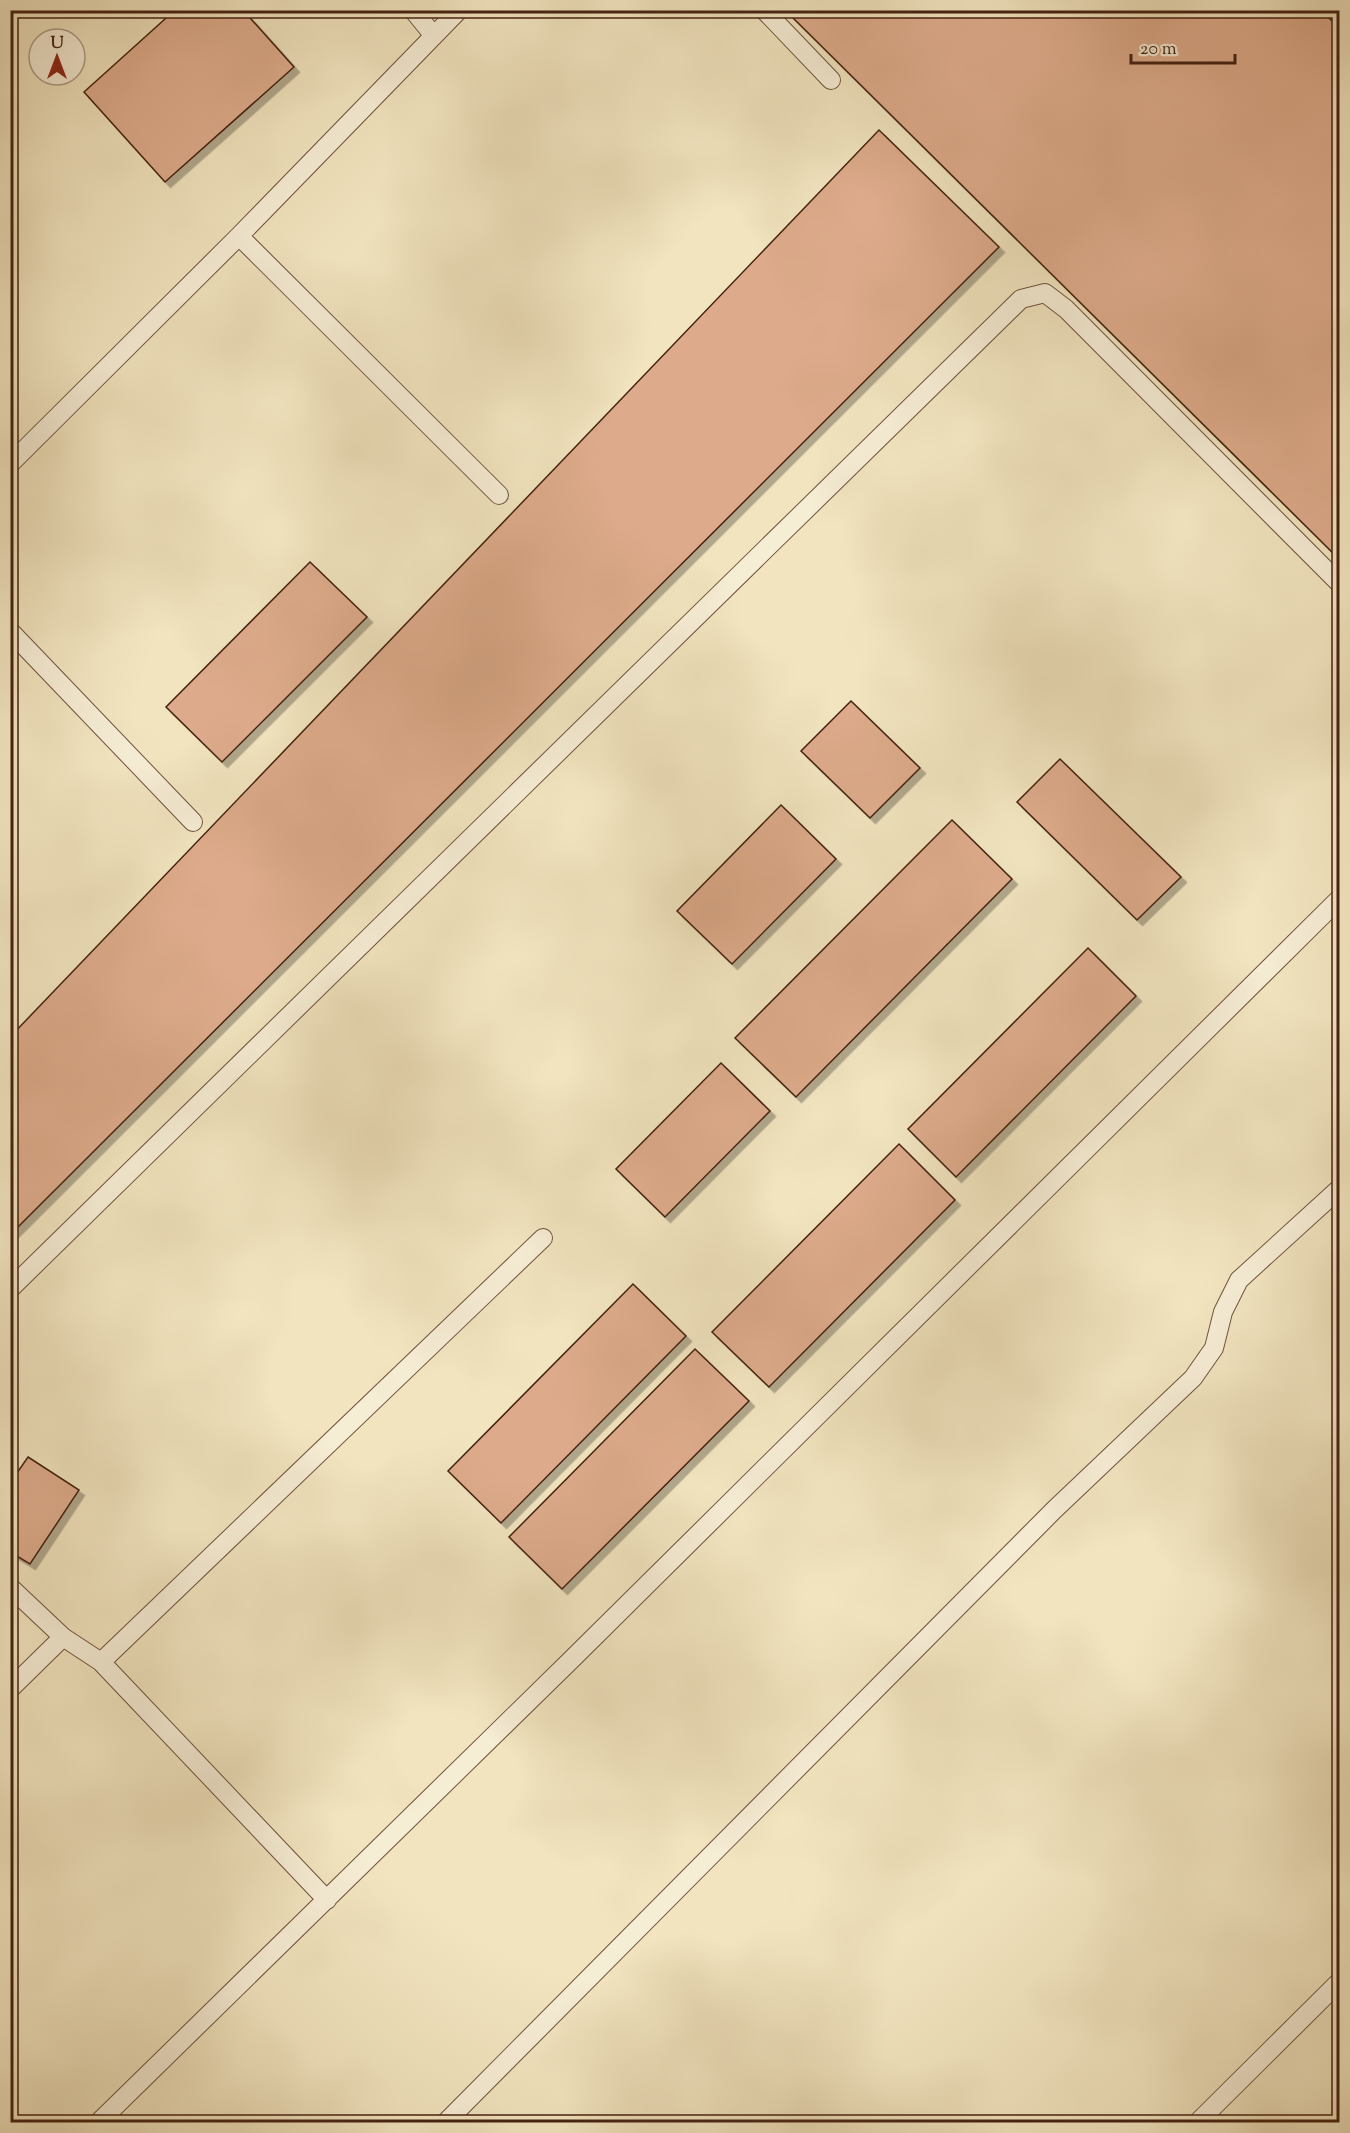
<svg xmlns="http://www.w3.org/2000/svg" width="1350" height="2133" font-family="'Sorts Mill Goudy',serif">
  <style>
    .building { fill: #ddab8b; stroke: #452211; stroke-width: 1.5; filter: url(#shadow) }
    .lines { fill: none; stroke-linecap: round; stroke-linejoin: round }
    .service-casing { stroke: #70523c; stroke-width: 20 }
    .service { stroke: #f6edd5; stroke-width: 18 }
  </style>
  <defs>
    <filter id="shadow"><feDropShadow dx="5.5" dy="5.5" stdDeviation="0" flood-color="#0004"/></filter>
  </defs>
  <rect width="100%" height="100%" fill="#f1e4bf"/>
  <filter id="stains"><feTurbulence type="fractalNoise" baseFrequency=".00333" numOctaves="4"/><feColorMatrix values="0 0 0 0 .2 0 0 0 0 .09 0 0 0 0 .02 0 0 0 .5 -.17"/></filter>
  <radialGradient id="worn" r=".72"><stop offset=".6" stop-color="#630" stop-opacity="0"/><stop offset="1" stop-color="#630" stop-opacity=".3"/></radialGradient>
  <path class="building" d="M175,10H243L294,67L165,182L84,92Z
    M785,10H1321L1340,29V560Z
    M1321,10H1340V29Z
    M879,130L999,247L10,1235V1037Z
    M310,562L367,617L222,762L166,707Z
    M851,701L920,768L870,818L801,751Z
    M1060,759L1181,877L1137,920L1017,802Z
    M781,805L836,859L732,964L677,911Z
    M952,820L1012,879L796,1097L735,1038Z
    M1088,948L1136,996L956,1177L908,1129Z
    M721,1063L770,1111L665,1217L616,1169Z
    M899,1144L955,1200L769,1387L712,1332Z
    M633,1284L686,1336L501,1523L448,1471Z
    M695,1349L749,1401L562,1589L509,1537Z
    M28,1457L79,1490L30,1564L10,1552V1483Z"/>
  <g class="lines">
    <defs>
      <path id="service" d="M413,10L434,36
        M764,10L831,80
        M239,236L499,495
        M10,464L239,236L459,10
        M10,631L193,822
        M10,1289L1021,299L1045,293L1066,309L1340,584
        M10,1587L63,1637L101,1662L327,1900
        M101,1662L543,1238
        M10,1689L63,1637
        M99,2122L572,1659L1340,898
        M446,2122L1054,1510L1193,1378L1214,1348L1223,1312L1239,1280L1340,1188
        M1198,2122L1340,1981"/>
    </defs>
    <use href="#service" class="service-casing"/>
    <use href="#service" class="service"/>
  </g>
  <rect width="1350" height="2133" fill="none" stroke="#f1e4bf" stroke-width="36"/>
  <rect x="12" y="12" width="1326" height="2109" fill="none" stroke="#452211" stroke-width="3"/>
  <rect x="18" y="18" width="1314" height="2097" fill="none" stroke="#452211" stroke-width="1.5"/>
  <g transform="translate(57 57)"><circle r="28" fill="#f6edd5" stroke="#af9c87" stroke-width="1.5"/>
  <path d="M0-4.5L10 22L0 15L-10 22Z" fill="#8f2418"/>
  <text y="-9" font-size="16" font-weight="bold" text-anchor="middle" fill="#452211">U</text>
  </g>
  <path d="M1131 54v9h104v-9" fill="none" stroke="#452211" stroke-width="3"/>
  <text x="1140" y="54" font-size="18" fill="#452211" stroke="#f6edd5" stroke-width="4.5" paint-order="stroke">20 m</text>
  <rect width="100%" height="100%" filter="url(#stains)"/>
  <rect width="100%" height="100%" fill="url(#worn)"/>
</svg>
